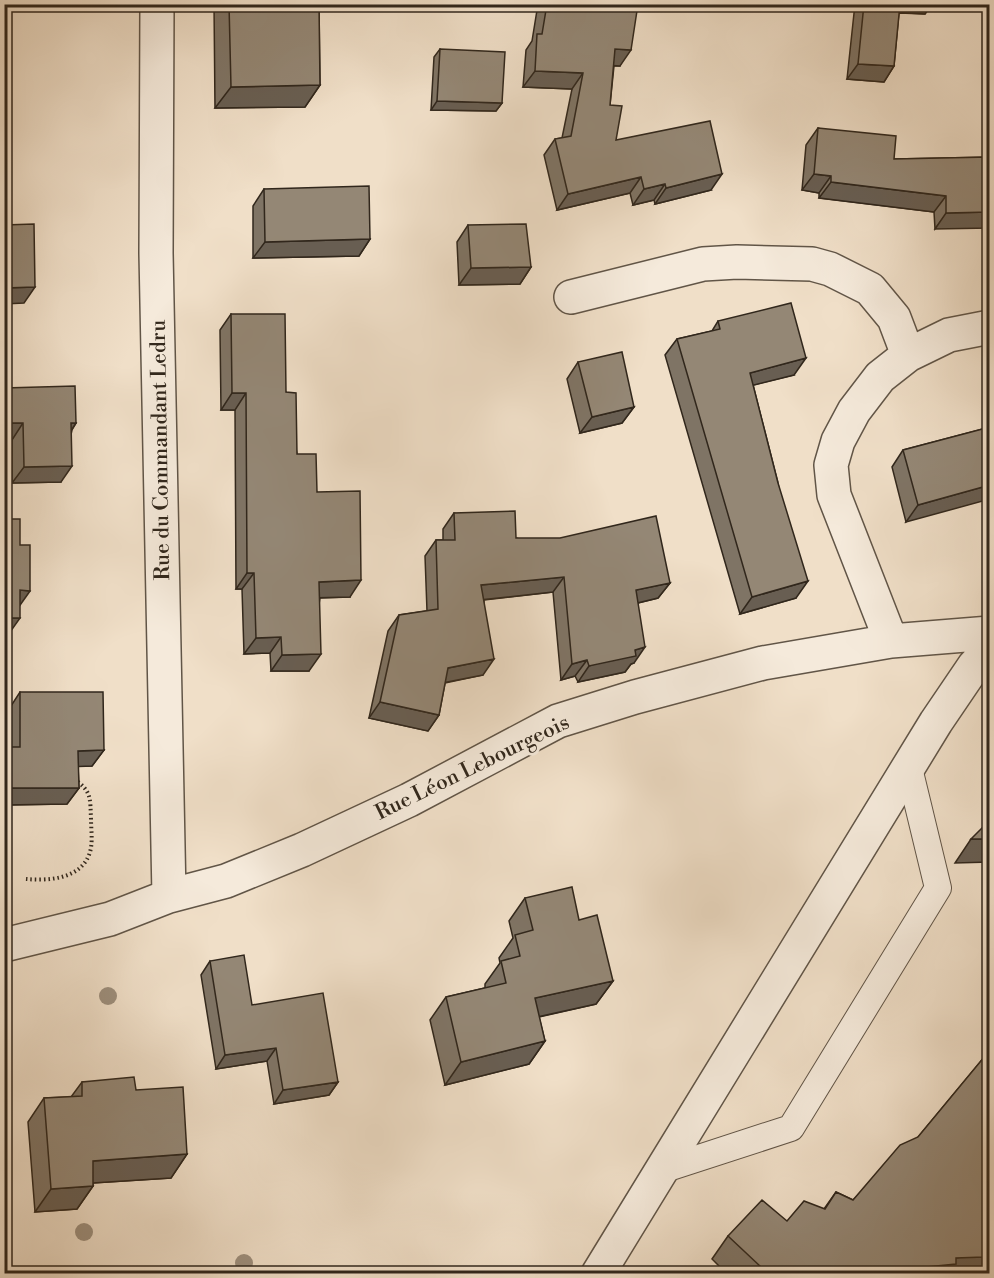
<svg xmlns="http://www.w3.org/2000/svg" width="994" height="1278" font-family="'Libre Bodoni',serif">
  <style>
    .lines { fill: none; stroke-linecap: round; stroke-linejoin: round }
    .service-casing { stroke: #615547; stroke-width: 28 }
    .minor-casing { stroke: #615547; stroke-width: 36 }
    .path { stroke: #31271c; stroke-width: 4; stroke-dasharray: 1.5 3; stroke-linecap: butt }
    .service { stroke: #f5eadb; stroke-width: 26 }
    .minor { stroke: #f5eadb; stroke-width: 33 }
    .tree { fill: #9d8f7d }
    .wall { fill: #7f7465; stroke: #31271c; stroke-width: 1.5 }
    .shaded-wall { fill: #685e52; stroke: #31271c; stroke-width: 1.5 }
    .building { fill: #948775; stroke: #31271c; stroke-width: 1.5 }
    .labels { text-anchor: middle; stroke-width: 6; stroke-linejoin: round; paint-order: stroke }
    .street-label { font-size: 21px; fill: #31271c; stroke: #f5eadb }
  </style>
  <rect width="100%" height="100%" fill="#f0dfc8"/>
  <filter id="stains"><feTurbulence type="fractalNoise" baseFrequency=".00333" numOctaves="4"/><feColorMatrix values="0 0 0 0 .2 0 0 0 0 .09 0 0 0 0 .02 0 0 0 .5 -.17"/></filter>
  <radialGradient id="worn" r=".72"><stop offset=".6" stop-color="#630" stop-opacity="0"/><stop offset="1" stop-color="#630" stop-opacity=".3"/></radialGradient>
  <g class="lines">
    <defs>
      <path id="service" d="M662,1170L791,1128L938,888L909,768"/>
      <path id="minor" d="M157,4L156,253L169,896
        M571,297L703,264L737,262L812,264L830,269L870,289L894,318L908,355
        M891,641L834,495L831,465L838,441L854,411L880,377L908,355L949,335L990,327
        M4,945L110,919L169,896L226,881L302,850L409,800L558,721L635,697L763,663L891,641L990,633
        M598,1274L936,722L974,666L990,649"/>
    </defs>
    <use href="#service" class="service-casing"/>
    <use href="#minor" class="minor-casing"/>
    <path class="path" d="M26,879C49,881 82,879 90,852C93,842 91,829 91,819C90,799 92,791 74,779"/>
    <use href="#service" class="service"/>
    <use href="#minor" class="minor"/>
  </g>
  <g class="tree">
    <circle cx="108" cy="996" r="9"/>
    <circle cx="84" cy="1232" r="9"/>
    <circle cx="244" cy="1263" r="9"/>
  </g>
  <path class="wall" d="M214,4H319L320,85L305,107L215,108Z
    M538,4H638L620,66H614L610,105L616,140L711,190L655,204L654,200L633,205L630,193L557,210L544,155L555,139L562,138L572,89L523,87L526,50L532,41Z
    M855,4H932L925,14L899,13L894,66L884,82L847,79Z
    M440,49L502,103L496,111L431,110L434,57Z
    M818,128L894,159L990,157L935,229L934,212L819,198V193L802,190L806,145Z
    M264,189L370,239L359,256L253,258V206Z
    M468,225L531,267L520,284L459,285L457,242Z
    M231,314L286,392L297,454L317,492L350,597L320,598L309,671H271L270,653L244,654L242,589H236L235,410H221L220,330Z
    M718,321L794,375L753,385L778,483L796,598L740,614L665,355L677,339L712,331Z
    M578,362L634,407L622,423L580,433L567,379Z
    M4,388L76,423L72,430L61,482L12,483V440H4Z
    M990,427L906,522L892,467L903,450Z
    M454,513L516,538L670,583L658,598L638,603L634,663L631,664L625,672L578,682L575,676L561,680L553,592L484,600L483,675L445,683L439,715L428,731L369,718L388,631L399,615L427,611L425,556L436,540H443V529Z
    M20,692L104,750L92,766H78L79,788L67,804L4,805V747H9V709Z
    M525,898L579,920L613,981L596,1004L539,1017L545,1041L529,1064L445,1085L430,1020L446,997L485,988V984L500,963L499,958L513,938L509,921Z
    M210,961L252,1005L338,1082L329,1095L274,1104L267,1061L216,1069L201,975Z
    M990,1050V1258L975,1274H727L712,1259L728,1236L787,1221L824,1209L836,1192L853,1200L918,1137Z
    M82,1082L136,1090L187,1154L171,1178L93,1183V1186L77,1209L35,1212L28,1122L44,1098L71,1097Z"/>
  <path class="shaded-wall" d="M895,4H932L925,14L890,12Z
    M615,49L631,50L620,66L604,65Z
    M858,64L894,66L884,82L847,79Z
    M535,71L583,73L572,89L523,87Z
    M320,85L305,107L215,108L231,87Z
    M437,101L502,103L496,111L431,110Z
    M722,174L711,190L655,204L666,188Z
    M814,174L831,176L819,193L802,190Z
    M641,177L630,193L557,210L568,194Z
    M831,182L946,196L934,212L819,198Z
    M665,184L654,200L633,205L644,189Z
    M990,212V228L935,229L946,213Z
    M370,239L359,256L253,258L265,242Z
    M531,267L520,284L459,285L471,268Z
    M35,287L24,303L4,304V288Z
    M806,358L794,375L738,389L750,373Z
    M232,393H246L235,410H221Z
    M634,407L622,423L580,433L592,417Z
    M4,423H23L12,440H4Z
    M71,423H76L65,440Z
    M72,466L61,482L12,483L24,467Z
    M990,485V499L906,522L918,505Z
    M247,573H254L242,589H236Z
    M564,577L553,592L470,601L481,585Z
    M361,580L350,597L308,598L319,582Z
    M808,581L796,598L740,614L752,597Z
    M670,583L658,598L625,606L636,590Z
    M20,590L30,591L18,608Z
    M4,618H20L8,635H4Z
    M281,637L270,653L244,654L256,638Z
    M645,647L634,663L631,664L625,672L578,682L589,666L635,650Z
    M321,654L309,671H271L282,655Z
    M494,659L483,675L437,684L448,668Z
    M587,660L575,676L561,680L572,664Z
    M380,702L439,715L428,731L369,718Z
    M104,750L92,766L66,767L78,751Z
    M4,788H79L67,804L4,805Z
    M971,839H990V862L955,863Z
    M613,981L596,1004L519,1021L535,998Z
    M545,1041L529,1064L445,1085L461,1062Z
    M276,1048L267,1061L216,1069L225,1055Z
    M338,1082L329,1095L274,1104L283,1090Z
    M187,1154L171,1178L77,1184L93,1161Z
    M93,1186L77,1209L35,1212L51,1189Z
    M990,1252V1258L975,1274H906L956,1258Z"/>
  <path class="building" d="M229,4H319L320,85L231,87Z
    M547,4H638L631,50L615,49L610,105L622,106L616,140L710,121L722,174L666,188L665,184L644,189L641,177L568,194L555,139L571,136L583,73L535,71L537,34H542Z
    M864,4H900L894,66L858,64Z
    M440,49L505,52L502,103L437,101Z
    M818,128L896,136L894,159L990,157V212L946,213V196L831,182V176L814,174Z
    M369,186L370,239L265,242L264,189Z
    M34,224L35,287L4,288V225Z
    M526,224L531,267L471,268L468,225Z
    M791,303L806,358L750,373L778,483L808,581L752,597L677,339L720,329L718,321Z
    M231,314H285L286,392L296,393L297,454H316L317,492L360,491L361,580L319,582L321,654L282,655L281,637L256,638L254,573H247L246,393H232Z
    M622,352L634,407L592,417L578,362Z
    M75,386L76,423H71L72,466L24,467L23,423H4V388Z
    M990,427V485L918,505L903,450Z
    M515,511L516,538H560L656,516L670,583L636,590L645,647L635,650L636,656L589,666L587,660L572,664L564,577L481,585L494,659L448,668L439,715L380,702L399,615L438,609L436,540H455L454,513Z
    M4,519H20V545H30V591L20,590V618H4Z
    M20,692H103L104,750L78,751L79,788H4V747H20Z
    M990,820V839H971Z
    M572,887L579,920L597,915L613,981L535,998L545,1041L461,1062L446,997L506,983L501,961L520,956L515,935L533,930L525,898Z
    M244,955L252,1005L323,993L338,1082L283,1090L276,1048L225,1055L210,961Z
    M990,1050V1252L984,1257L956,1258V1264L927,1267V1270L906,1274H746L761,1267L728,1236L762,1200L787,1221L804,1201L825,1209L836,1192L853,1200L900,1145L918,1137Z
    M134,1077L136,1090L183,1087L187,1154L93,1161V1186L51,1189L44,1098L82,1096V1082Z"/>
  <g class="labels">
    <g class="street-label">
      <text transform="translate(160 450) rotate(-91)" y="7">Rue du Commandant Ledru</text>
      <text transform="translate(472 767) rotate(-26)" y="7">Rue Léon Lebourgeois</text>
    </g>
  </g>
  <rect width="994" height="1278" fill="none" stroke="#f0dfc8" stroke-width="24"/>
  <rect x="6" y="6" width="982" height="1266" fill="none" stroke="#31271c" stroke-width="3"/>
  <rect x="12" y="12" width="970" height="1254" fill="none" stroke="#31271c" stroke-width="1.5"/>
  <rect width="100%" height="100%" filter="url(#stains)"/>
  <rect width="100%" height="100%" fill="url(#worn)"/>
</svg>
